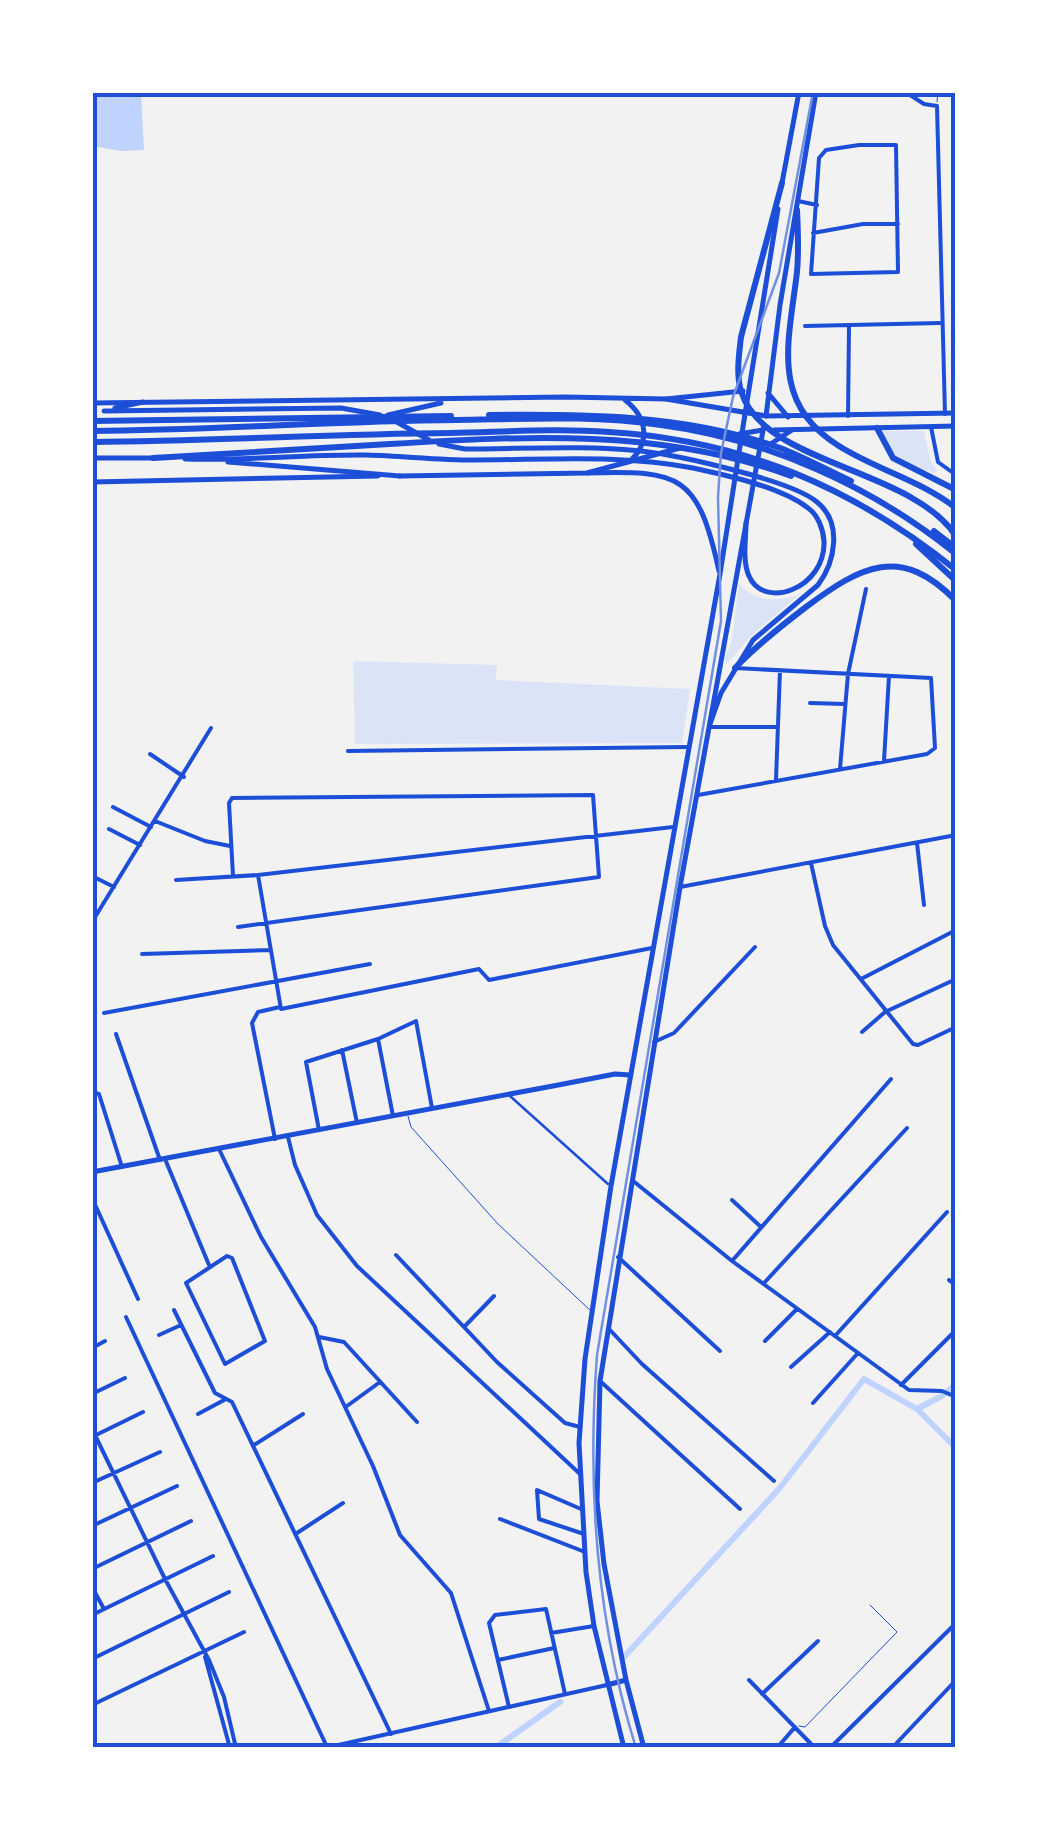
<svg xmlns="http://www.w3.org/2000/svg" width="1048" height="1840" font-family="'PT Serif',serif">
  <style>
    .green { fill: #dbe4f7 }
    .water { fill: #bfd3fe }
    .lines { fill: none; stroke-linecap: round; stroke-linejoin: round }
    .canal { stroke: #bfd3fe; stroke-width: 6 }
    .service { stroke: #1d4ed8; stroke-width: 1 }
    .pedestrian { stroke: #1d4ed8; stroke-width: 2.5 }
    .minor { stroke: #1d4ed8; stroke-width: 4 }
    .tertiary { stroke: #1d4ed8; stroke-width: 4 }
    .secondary { stroke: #1d4ed8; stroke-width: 5 }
    .primary { stroke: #1d4ed8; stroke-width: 5 }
    .trunk { stroke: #1d4ed8; stroke-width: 5 }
    .motorway { stroke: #1d4ed8; stroke-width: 6 }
    .rail { stroke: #7290e2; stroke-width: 2.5 }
    .neatline { fill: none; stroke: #1d4ed8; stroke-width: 4 }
  </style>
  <rect width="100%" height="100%" fill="#f2f2f2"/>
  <path class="green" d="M883,431H924L930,460L937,470L934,473C912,465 885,457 883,431Z
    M739,583C755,603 778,602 800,594L750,637L727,664L724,659L732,641Z
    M353,661L497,665L496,680L690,689L682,743L355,744Z"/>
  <path class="water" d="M93,92L141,93L144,150L120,151L93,146Z"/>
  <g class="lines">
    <path class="canal" d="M917,1409L956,1448
      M624,1657L779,1489L864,1379L917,1409L940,1397L956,1385
      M495,1748L560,1702"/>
    <path class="service" d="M937,102L938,92
      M408,1116L411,1127L498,1224L591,1311
      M799,1726L805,1727L897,1632L870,1605"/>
    <path class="pedestrian" d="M510,1096L608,1184"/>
    <path class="minor" d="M832,92L910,95L924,104L937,106L945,414
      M859,145H896L898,272L811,274L819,158L826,150Z
      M798,201L817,205
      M813,233L863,224H898
      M805,326L940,323
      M848,416L849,327
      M810,703L845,704
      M709,727H778
      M348,751L689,747
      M150,754L184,777
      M884,761L889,676
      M840,769L848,674L866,589
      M776,780L780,670
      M698,795L927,754L935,748L931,678L735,668
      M113,807L151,827
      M155,821L205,841L230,846
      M109,829L140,845
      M917,843L924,905
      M811,863L825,926L833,945L913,1044L918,1045L956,1027
      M258,875L281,1009L479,969L489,980L652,948
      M92,876L114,887
      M233,876L229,803L232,798L593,795L599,877L238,927
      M176,880L258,875L673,827
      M680,887L956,835
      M92,922L211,728
      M142,954L270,950
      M861,979L956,930
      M104,1013L370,964
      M862,1032L885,1012L956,979
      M116,1034L160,1160
      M378,1039L393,1116
      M654,1042L674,1033L755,947
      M342,1050L357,1123
      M92,1092L99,1094L122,1167
      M319,1130L306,1062L378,1039L416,1021L432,1108
      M288,1137L295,1165L317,1215L357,1266L580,1474
      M275,1139L252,1023L258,1012L280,1007
      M219,1149L261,1237L315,1327L327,1369L373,1466L400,1535L451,1593L489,1711
      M165,1159L209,1265
      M632,1180L732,1261L909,1390L942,1391L956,1397
      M92,1198L138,1299
      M732,1200L761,1227
      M396,1255L497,1362L565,1423L580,1427
      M227,1256L232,1258L265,1341L225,1364L186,1283Z
      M618,1257L720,1351
      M732,1261L891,1079
      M949,1280L956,1285
      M765,1282L907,1128
      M174,1310L215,1393L232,1402L391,1734
      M126,1317L327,1747
      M465,1326L494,1296
      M610,1330L642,1364L774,1481
      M159,1335L181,1325
      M835,1336L947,1212
      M319,1337L344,1342L417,1422
      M765,1341L797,1309
      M92,1348L105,1341
      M791,1367L830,1332
      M600,1381L740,1509
      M901,1385L956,1330
      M92,1394L125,1378
      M813,1403L858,1353
      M347,1406L380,1382
      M198,1414L226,1399
      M92,1429L165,1579L209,1660L224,1697L236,1748
      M92,1437L143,1412
      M254,1445L303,1414
      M92,1483L160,1452
      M581,1509L537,1490L539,1519L584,1534
      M500,1519L585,1552
      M92,1526L177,1486
      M297,1533L343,1503
      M92,1569L191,1521
      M92,1587L104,1609
      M92,1615L213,1556
      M551,1633L594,1626
      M205,1657L230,1748
      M92,1659L229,1592
      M498,1660L554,1648
      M749,1680L815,1748
      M762,1694L818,1641
      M92,1705L244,1632
      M509,1707L489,1623L495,1615L546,1609L565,1694
      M92,1737L96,1748
      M777,1748L795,1727
      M830,1748L956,1623
      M892,1748L956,1680
      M955,1748L956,1747"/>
    <path class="tertiary" d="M931,427L938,462L956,475
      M325,1748L607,1685"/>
    <path class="secondary" d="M625,400C647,417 651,442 630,461
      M92,403L566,397L666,399L766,416L956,413
      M388,415L441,403
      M774,430L956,426
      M739,434L763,430
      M399,476L587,473L680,448
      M92,482L378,476
      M92,1172L553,1086L615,1074L630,1075"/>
    <path class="primary" d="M769,445L792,430
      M587,473C681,470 698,475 719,571
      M607,1685L626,1680
      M624,1748L594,1626L586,1572L579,1443L585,1359L611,1186L720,574L745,414
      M644,1748L626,1680L604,1564L597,1501L600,1381L680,887L764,425"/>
    <path class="trunk" d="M782,183L799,92
      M768,393L788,417
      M666,399L743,391
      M115,408L143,402
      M104,411L341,408L380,415
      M745,414L778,209
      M766,416L780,305L816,92
      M395,421L429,440
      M439,444L465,449C523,449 583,445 641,451C677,455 791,480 817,502C843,523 835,562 818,585L753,640L721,693L710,724
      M92,458H154
      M185,459C245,461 306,454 367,455C403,456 438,460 473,460C548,460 620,454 693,468C726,475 781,487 808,508C818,515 823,529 824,541C826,588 764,611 749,576C742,560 746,540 746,523
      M228,462L400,476"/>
    <path class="motorway" d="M782,183L741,337C739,354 736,374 741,391C763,465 910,467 956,536
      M797,210C798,231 799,251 797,272C789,341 769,403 839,446C877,470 920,480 956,508
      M489,415C587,414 686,414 780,448C804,457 827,470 851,481
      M92,421L451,416
      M877,428L893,458L956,490
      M92,431C214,430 335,421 456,420C524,419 593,415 661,425C767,439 872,486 956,554
      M92,442C212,441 330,434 450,433C503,432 556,428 609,432C742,440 853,487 956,570
      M153,458C232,453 311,448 390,444C525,436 662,428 791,476
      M934,531L956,548
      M916,544L956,581
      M735,668C757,645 781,626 806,607C861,566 901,544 956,601"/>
    <path class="rail" d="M636,1748C596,1620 587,1488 597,1355L721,621L718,497L721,453L733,397L779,273L813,92"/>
  </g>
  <rect width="1048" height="1840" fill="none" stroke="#ffffff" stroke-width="190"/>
  <rect x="95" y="95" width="858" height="1650" class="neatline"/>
</svg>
